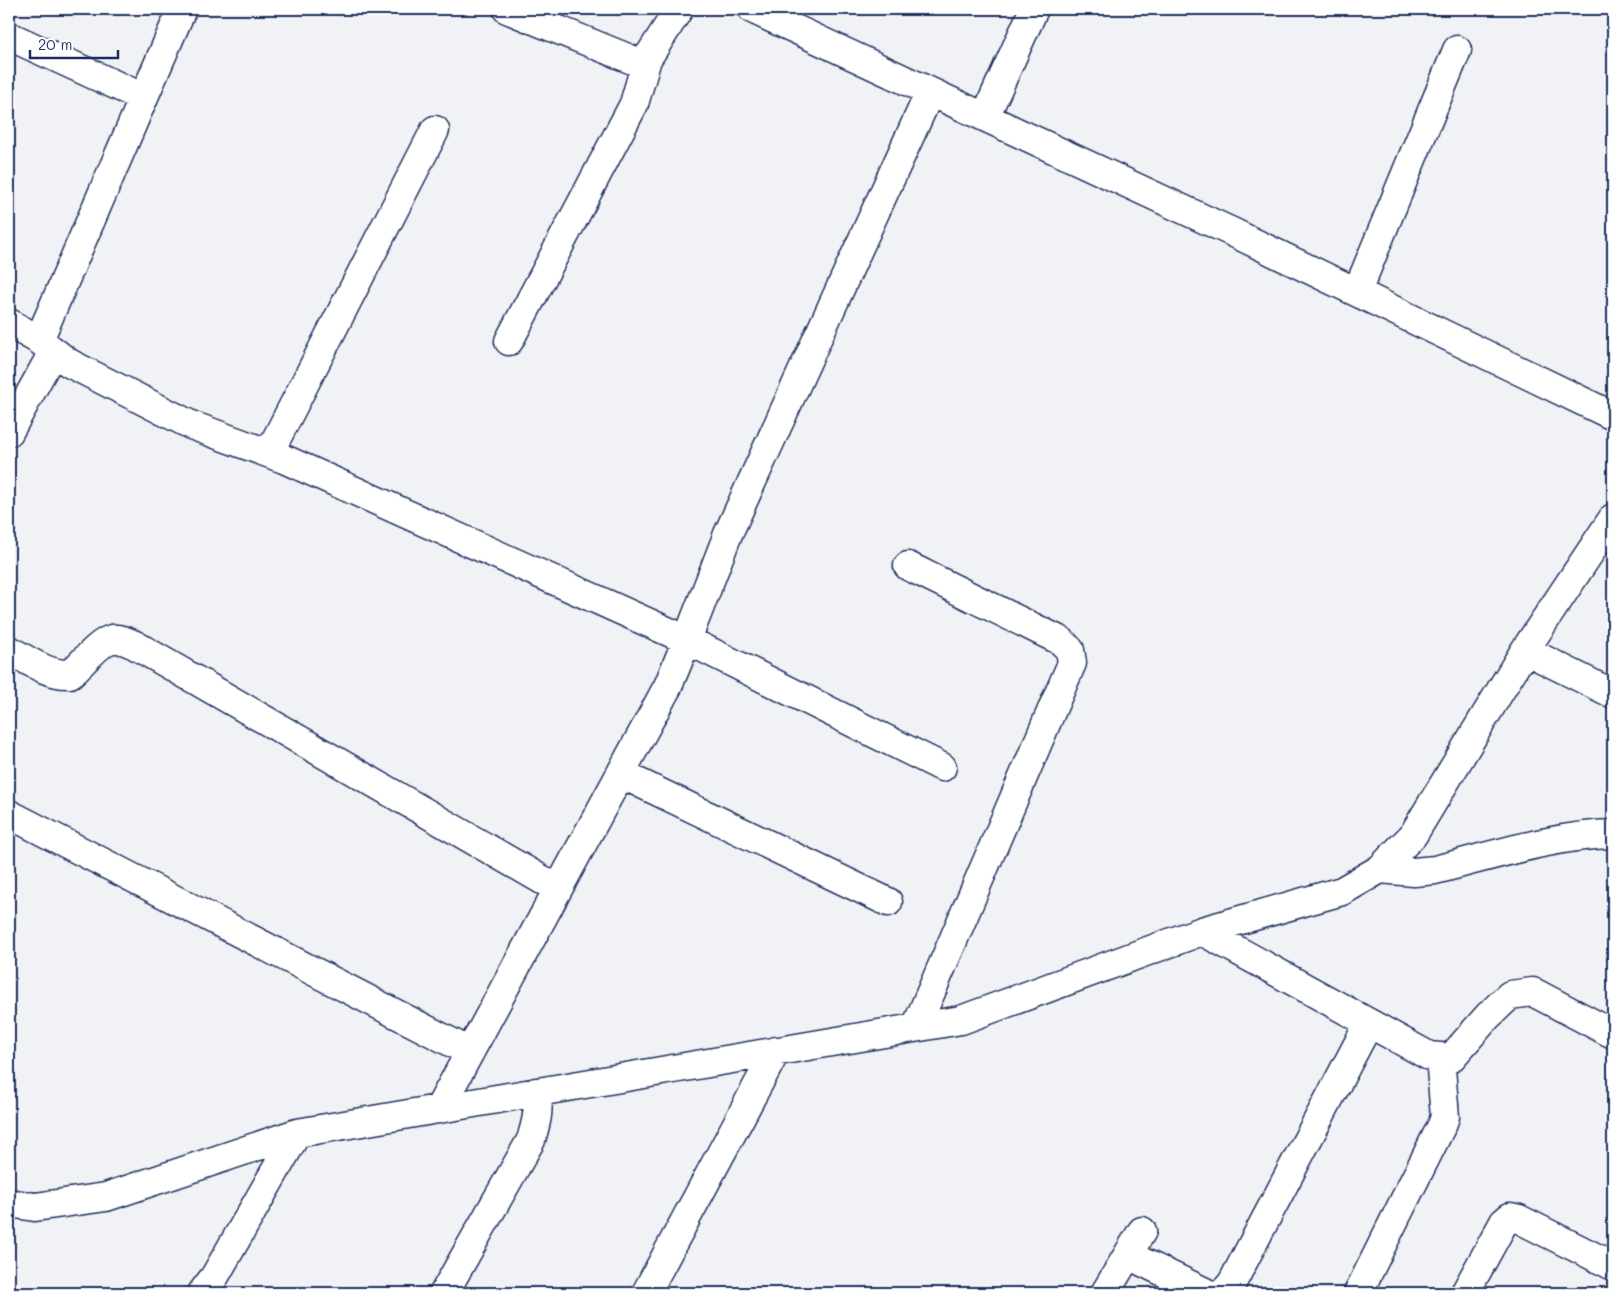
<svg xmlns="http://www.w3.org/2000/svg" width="1622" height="1302" font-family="Mali,sans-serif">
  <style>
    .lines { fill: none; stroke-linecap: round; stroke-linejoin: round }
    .minor-casing { stroke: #1b2f5e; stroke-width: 31 }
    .minor { stroke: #fff; stroke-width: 28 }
  </style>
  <rect width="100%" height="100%" fill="#f1f2f5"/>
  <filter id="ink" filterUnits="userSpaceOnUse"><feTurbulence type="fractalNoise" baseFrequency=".02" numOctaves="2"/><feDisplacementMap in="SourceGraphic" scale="10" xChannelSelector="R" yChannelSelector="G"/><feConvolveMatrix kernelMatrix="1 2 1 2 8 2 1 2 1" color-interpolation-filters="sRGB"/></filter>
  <g filter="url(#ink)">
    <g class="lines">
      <defs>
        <path id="minor" d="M507,9L635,61L647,59L679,9
          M752,9L1232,232L1613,416
          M9,36L144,98
          M985,117L1034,9
          M1357,292L1457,50
          M9,323L39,340L69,363L191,425L284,459L687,640L942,767
          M39,340L182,9
          M509,341L634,104L647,59
          M9,432L53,352
          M269,453L435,130
          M908,566L1061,641L1070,650L1072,663L916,1027
          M9,650C28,660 47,675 70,674C81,665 99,642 112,639C120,638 128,642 135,645L558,889
          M1525,650L1613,694
          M621,774L888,902
          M9,814L470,1052
          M1380,869L1414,872L1435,870C1492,856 1555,835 1613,834
          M1202,931L1429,1056L1451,1058L1488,1016L1510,995L1533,992L1613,1034
          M439,1109L668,686L687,640L728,534L930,92
          M9,1203L35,1207L106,1197L297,1133L961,1020L1202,931L1342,891L1380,869L1413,835L1525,650L1613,518
          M1128,1255L1207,1293
          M202,1293L215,1276L297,1133
          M444,1293L531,1140C536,1123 540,1110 536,1092
          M646,1293L776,1051
          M1105,1293L1142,1231
          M1223,1293L1232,1283L1369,1023
          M1358,1293L1442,1125L1445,1117L1440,1057
          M1465,1293L1504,1222L1510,1217L1519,1219L1613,1266"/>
      </defs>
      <use href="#minor" class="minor-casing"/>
      <use href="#minor" class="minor"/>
    </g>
  </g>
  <rect width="1622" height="1302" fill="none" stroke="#fff" stroke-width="30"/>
  <rect x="15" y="15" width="1592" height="1272" fill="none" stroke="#1b2f5e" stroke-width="2" filter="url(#ink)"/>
  <path d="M30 50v8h88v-8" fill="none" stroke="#1b2f5e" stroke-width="2.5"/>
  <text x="38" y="50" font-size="15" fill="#1b2f5e" stroke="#ffffff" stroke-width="4" paint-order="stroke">20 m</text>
</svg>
